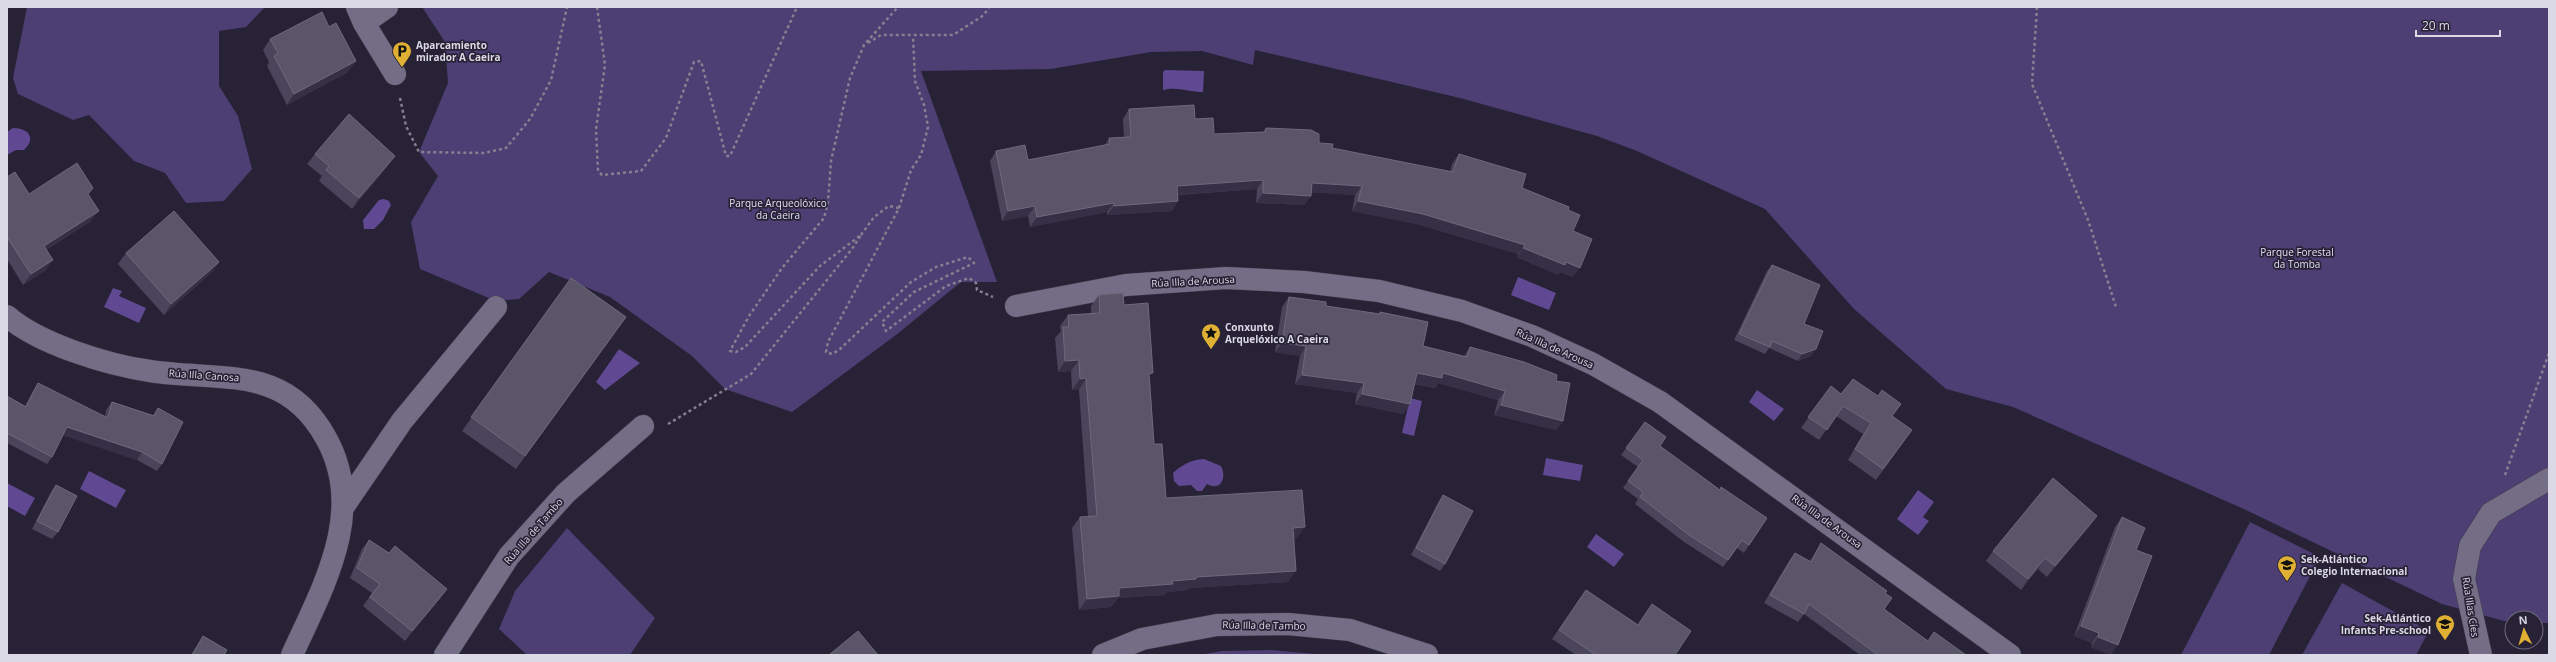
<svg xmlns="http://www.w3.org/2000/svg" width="2556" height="662" font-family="'Open Sans',sans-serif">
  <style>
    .green { fill: #4d3e73 }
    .water { fill: #604992 }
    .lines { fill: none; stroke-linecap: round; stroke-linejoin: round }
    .street-casing { stroke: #413c4c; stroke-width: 23 }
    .path { stroke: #858191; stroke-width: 2.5; stroke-dasharray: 3 3; stroke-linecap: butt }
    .street { stroke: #736e85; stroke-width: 22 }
    .wall { fill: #4a455a }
    .shaded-wall { fill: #353045 }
    .building { fill: #5a5569; stroke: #6e6a7c }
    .labels { text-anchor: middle; stroke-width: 3.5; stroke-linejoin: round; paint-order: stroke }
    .poi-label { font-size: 10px; font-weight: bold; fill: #dcd9e6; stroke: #272235; text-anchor: start }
    .park-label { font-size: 10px; fill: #e2ddf3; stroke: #272235 }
    .street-label { font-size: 10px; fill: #dcd9e6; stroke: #272235 }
  </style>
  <rect width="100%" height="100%" fill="#272235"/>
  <path class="green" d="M27,7H265L246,27L219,31V86L238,116L252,169L224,201L186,203L165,173L134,161L89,115L73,120L18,94L13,78Z
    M422,7H2549V623H2536V618H2512V621H2504L2442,604L2246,510L2013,407L1946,389L1854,309L1765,209L1637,151L1597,136L1460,98L1255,50L1253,65L1202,51L1151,52L1051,69L921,71L997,282H961L896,335L792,412L725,389L692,356L610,297L549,272L519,299L496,301L420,269L411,222L438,176L419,152L448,83L445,42Z
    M2250,522L2320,557L2269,655H2181Z
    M567,528L655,618L630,655H527L499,629L515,591Z
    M2342,583L2429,631L2416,655H2302Z
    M1271,650L1315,654L1199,655L1222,651Z"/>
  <path class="water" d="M1165,70L1204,71L1203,92C1189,92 1177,86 1163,90V72Z
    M13,128C28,128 37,138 24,150H16L7,155V132Z
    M384,199L389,201L391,205L383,220L374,229H364L363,220L379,200Z
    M1518,277L1556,293L1549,310L1511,295Z
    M113,288L122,291L119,296L146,308L139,323L104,307Z
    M619,349L640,363L605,390L596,382Z
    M1757,390L1784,409L1774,421L1749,402Z
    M1410,398L1422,401L1414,436L1402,433Z
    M1546,458L1583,465L1580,481L1543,475Z
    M1204,459L1221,466C1227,477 1221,492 1207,484L1202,491H1197L1191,485L1179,486L1174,481L1173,473C1183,464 1191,460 1204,459Z
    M89,471L126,490L116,508L80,489Z
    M7,483L35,498L25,516L7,506Z
    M1918,490L1934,502L1923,517L1929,521L1918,535L1897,519Z
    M1596,534L1624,554L1614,567L1587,547Z"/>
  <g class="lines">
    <defs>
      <path id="street" d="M357,7L364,23L395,74
        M364,23L387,7
        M1016,306L1126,285L1226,278L1304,282L1379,291L1462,311L1532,336L1593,364L1660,402L2010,655
        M7,316C39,344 108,365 150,371C220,382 285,363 326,438C367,511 323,587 292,655
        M344,506L402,421L496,307
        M445,655L509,556L566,493L643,426
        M1103,655L1142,639L1217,625L1288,624L1350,630L1427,655
        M2481,655L2464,579L2470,546L2491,513L2549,479"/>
    </defs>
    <use href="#street" class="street-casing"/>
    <path class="path" d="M597,7L605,65L596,129L598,171L602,175L641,171L666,138L694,62L701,61L726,156H730L797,7
      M2037,7L2032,84L2088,220L2116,307
      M868,43L881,35H953L984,15L989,7
      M400,98L406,126L419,152L484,153L506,148L530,119L551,80L567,7
      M899,208L911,170L921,155L928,127L924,105L915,81L913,36
      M861,235L874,217L889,206L899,208L828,342L826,352L832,354L839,350L911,282L936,267L968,257L974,263L914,292L882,322L886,331L946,286L969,278L976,283L977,290L993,297
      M668,424L751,374L852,249L861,235L820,266L745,347L736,352L730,351L749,316L782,268L824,218L828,202L831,161L850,78L864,45L898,7
      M2505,475L2549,353"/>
    <use href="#street" class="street"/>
  </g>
  <path class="wall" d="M270,39L348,72L287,105L267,66L269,62L263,50Z
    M1129,109L1195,119L1214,134L1263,132L1266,128L1332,148L1450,172L1452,164L1459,154L1522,188L1568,210L1573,231V277L1560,272L1558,275L1517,257L1518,254L1417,224L1352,211L1355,195L1311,192V196L1304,205L1256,203L1257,189L1178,195V201L1172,211L1107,215V212L1030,227L1028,216L1002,221L990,161L996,151L1028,160L1105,145L1109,138H1124L1123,119Z
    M315,154L395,156L387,167L352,209L319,181L322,176L307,164Z
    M7,177L29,194H88L91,221L46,250V270L23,285L7,259Z
    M126,253L219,262L212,272L164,315L118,264Z
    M1772,265L1804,324L1816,349L1811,356L1798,361L1769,348L1765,354L1734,340L1767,271Z
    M571,278L626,317L516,469L462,431Z
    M1099,295L1124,305L1150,378L1154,444L1166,498L1297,538L1294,539L1288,582L1189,588L1188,590L1167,592L1165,595L1118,598L1111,607L1079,610L1072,528L1080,517H1088L1079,390H1072L1071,371L1058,372L1055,338L1061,331L1060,326L1068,315L1091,314V306Z
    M1289,297L1326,306L1379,314L1380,312L1423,346L1464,356L1470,347L1556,381L1563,421L1556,430L1494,415L1498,400L1438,383L1435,388L1414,384L1410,404L1403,414L1355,404L1357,393L1295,384L1300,356L1275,352L1282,307Z
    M38,383L105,417L106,410L112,402L153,415L158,408L162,464L157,471L137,460L63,435L52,457L47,464L7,443V396L25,406L33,391Z
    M1831,386L1841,394L1893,416L1912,430L1876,480L1848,460L1863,434L1836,416L1819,440L1801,428Z
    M1645,422L1660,446L1720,490L1767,518L1744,553L1737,548L1723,567L1684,542L1635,504L1638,499L1623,488L1638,467L1621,455Z
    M56,485L58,532L52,539L32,529L51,492Z
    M1443,495L1445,564L1440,571L1411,555L1438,503Z
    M2122,517L2136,550L2111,655L2091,647L2092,643L2074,636L2115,527Z
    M2090,526L2047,577L2038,569L2021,590L1986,561L1993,551Z
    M369,540L389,553L447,589L440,599L405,641L363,606L372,593L350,578L362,549Z
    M1821,543L1885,593L1884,609L1928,641L1966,655H1860L1804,614L1798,622L1764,603L1789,561L1795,553L1810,561Z
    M1586,590L1675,655H1576L1552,639Z
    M203,636L224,655H191Z"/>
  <path class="shaded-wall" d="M356,61L348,72L287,105L294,94Z
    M395,156L387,167L352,209L359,198Z
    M1263,180L1257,189L1171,195L1177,186Z
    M1312,183L1362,186L1355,195L1305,192Z
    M1263,193L1311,196L1304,205L1256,203Z
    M1178,201L1172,211L1107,215L1114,206Z
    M1358,201L1423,214L1525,245L1518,254L1417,224L1352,211Z
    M1114,203L1107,212L1030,227L1037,217Z
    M1035,206L1028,216L1002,221L1008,211Z
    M99,211L91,221L36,256L44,246Z
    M1523,248L1566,262L1580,268L1573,277L1560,272L1558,275L1517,257Z
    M53,260L46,270L23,285L31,274Z
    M219,262L212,272L164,315L171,304Z
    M1282,343L1306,346L1300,356L1275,352Z
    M1816,349L1811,356L1798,361L1802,354Z
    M1079,360L1071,371L1058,372L1065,361Z
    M1417,373H1443L1505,391L1498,400L1438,383L1435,388L1410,383Z
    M1302,375L1364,383L1357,393L1295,384Z
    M1086,378L1079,390H1072L1080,379Z
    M1362,394L1410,404L1403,414L1355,404Z
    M1501,405L1563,421L1556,430L1494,415Z
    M67,427L142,452L137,460L62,435Z
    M2097,516L2090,526L2047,577L2055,566Z
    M1305,527L1297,538L1285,539L1293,528Z
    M2045,558L2038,569L2021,590L2028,579Z
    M1296,571L1288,582L1189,588L1188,590L1167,592L1165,595L1118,598L1111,607L1079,610L1087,599L1119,588L1196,577Z
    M447,589L440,599L405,641L412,631Z
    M2081,626L2099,633L2092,643L2074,636Z
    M2098,637L2118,645L2111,655L2091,647Z"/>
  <path class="building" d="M322,12L329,27L336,23L356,61L294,94L274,56L278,53L270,39Z
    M1194,105L1195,119L1213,118L1214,134L1265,132L1266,128L1311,130L1319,134V143L1333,144L1332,148L1453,172L1459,154L1526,174L1522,188L1569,207L1568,210L1580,215L1573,231L1592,239L1580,268L1566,262L1565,265L1523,248L1525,245L1423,214L1358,201L1362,186L1312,183L1311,196L1263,193V180L1177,186L1178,201L1114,206V203L1037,217L1035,206L1008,211L996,151L1025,145L1028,160L1110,144L1109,138L1131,137L1129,109Z
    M349,114L395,156L359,198L326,170L329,166L315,154Z
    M77,163L93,188L88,194L99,211L44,246L53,260L31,274L7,237V177L15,172L29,194Z
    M174,211L219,262L171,304L126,253Z
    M1772,265L1820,285L1804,324L1823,331L1816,349L1802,354L1772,341L1770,347L1739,334Z
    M571,278L626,317L525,456L471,417Z
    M1123,293L1124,305L1148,303L1153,373L1149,374L1154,444H1162L1166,498L1302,490L1305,527L1293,528L1296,571L1196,577V579L1172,581L1173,584L1119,588V596L1087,599L1080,517L1097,516L1086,378L1080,379L1079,360L1065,361L1063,327H1069L1068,315L1100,313L1099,295Z
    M1289,297L1326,302V306L1380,314V312L1428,322L1423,346L1467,357L1470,347L1524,362L1557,375L1556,381L1570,383L1563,421L1501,405L1505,391L1443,373L1442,378L1417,373L1410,404L1362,394L1364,383L1302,375L1306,346L1282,343Z
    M1853,379L1878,396L1882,390L1901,404L1892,416L1912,430L1883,469L1855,449L1871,423L1843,406L1827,430L1808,417L1831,386L1841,394Z
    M38,383L108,418L112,402L154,416L158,408L183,422L162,464L142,452L67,427L52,457L7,433V396L26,407Z
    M1645,422L1666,437L1660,446L1720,490L1721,487L1767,518L1749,545L1742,540L1728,560L1689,535L1640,497L1643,492L1628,481L1643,460L1626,448Z
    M2053,478L2097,516L2055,566L2045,558L2028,579L1993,551Z
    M56,485L77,496L58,532L37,521Z
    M1443,495L1473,511L1445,564L1416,548Z
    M2122,517L2145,528L2136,550L2152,556L2118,645L2098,637L2099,633L2081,626Z
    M369,540L389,553L395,546L447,589L412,631L370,597L380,584L357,568Z
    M1821,543L1887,591L1885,593L1892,598L1884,609L1928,641L1934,632L1966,655H1878L1809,604L1804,614L1770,595L1795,553L1811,562Z
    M1586,590L1638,625L1652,604L1691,631L1675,655H1596L1559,630Z
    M858,631L878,655H829Z
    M203,636L227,650L224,655H192Z"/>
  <defs>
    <symbol id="parking-pin" viewBox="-11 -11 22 30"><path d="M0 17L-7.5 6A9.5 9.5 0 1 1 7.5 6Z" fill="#e0b034" stroke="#272235"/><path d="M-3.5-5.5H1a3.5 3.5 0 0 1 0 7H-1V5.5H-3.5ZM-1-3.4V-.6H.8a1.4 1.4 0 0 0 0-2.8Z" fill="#111"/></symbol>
    <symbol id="sight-pin" viewBox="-11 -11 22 30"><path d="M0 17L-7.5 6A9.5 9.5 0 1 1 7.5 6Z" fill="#e0b034" stroke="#272235"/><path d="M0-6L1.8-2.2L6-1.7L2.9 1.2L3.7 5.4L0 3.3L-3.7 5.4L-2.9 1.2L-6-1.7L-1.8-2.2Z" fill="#111"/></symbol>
    <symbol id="school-pin" viewBox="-11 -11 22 30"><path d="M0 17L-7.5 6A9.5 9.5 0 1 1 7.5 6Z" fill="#e0b034" stroke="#272235"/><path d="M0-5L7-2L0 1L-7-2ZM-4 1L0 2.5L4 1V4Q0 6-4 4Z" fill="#111"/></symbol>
  </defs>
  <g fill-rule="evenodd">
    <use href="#parking-pin" x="391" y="40" width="22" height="30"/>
    <use href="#sight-pin" x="1200" y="322" width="22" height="30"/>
    <use href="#school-pin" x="2276" y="554" width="22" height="30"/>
    <use href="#school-pin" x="2434" y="613" width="22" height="30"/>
  </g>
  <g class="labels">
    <g class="poi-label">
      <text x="416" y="49">Aparcamiento<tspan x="416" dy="12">mirador A Caeira</tspan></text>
      <text x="1225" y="331">Conxunto<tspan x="1225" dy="12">Arquelóxico A Caeira</tspan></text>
      <text x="2301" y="563">Sek-Atlántico<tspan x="2301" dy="12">Colegio Internacional</tspan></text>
      <text x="2431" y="622" text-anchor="end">Sek-Atlántico<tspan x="2431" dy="12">Infants Pre-school</tspan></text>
    </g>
    <g class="park-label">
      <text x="778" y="207">Parque Arqueolóxico<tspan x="778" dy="12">da Caeira</tspan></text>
      <text x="2297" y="256">Parque Forestal<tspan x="2297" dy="12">da Tomba</tspan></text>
    </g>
    <g class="street-label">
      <text transform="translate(1193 281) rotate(-3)" y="4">Rúa Illa de Arousa</text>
      <text transform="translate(1555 348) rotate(24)" y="4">Rúa Illa de Arousa</text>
      <text transform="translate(204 375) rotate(4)" y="4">Rúa Illa Canosa</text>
      <text transform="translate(1827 521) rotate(36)" y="4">Rúa Illa de Arousa</text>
      <text transform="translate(533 531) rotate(-49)" y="4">Rúa Illa de Tambo</text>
      <text transform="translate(2471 607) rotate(81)" y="4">Rúa Illas Cíes</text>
      <text transform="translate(1264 625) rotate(1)" y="4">Rúa Illa de Tambo</text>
    </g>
  </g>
  <rect width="2556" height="662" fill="none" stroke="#dcd9e6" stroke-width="16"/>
  <g transform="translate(2524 630) rotate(355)"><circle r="19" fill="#272235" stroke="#6f6b7c"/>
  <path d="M0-3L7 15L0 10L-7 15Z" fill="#e0b034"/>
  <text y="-6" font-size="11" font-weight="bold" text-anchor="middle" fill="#dcd9e6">N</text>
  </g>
  <path d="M2416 30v6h84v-6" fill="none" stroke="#dcd9e6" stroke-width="2"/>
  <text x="2422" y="30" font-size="12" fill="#dcd9e6" stroke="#272235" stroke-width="3" paint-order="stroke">20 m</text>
</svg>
